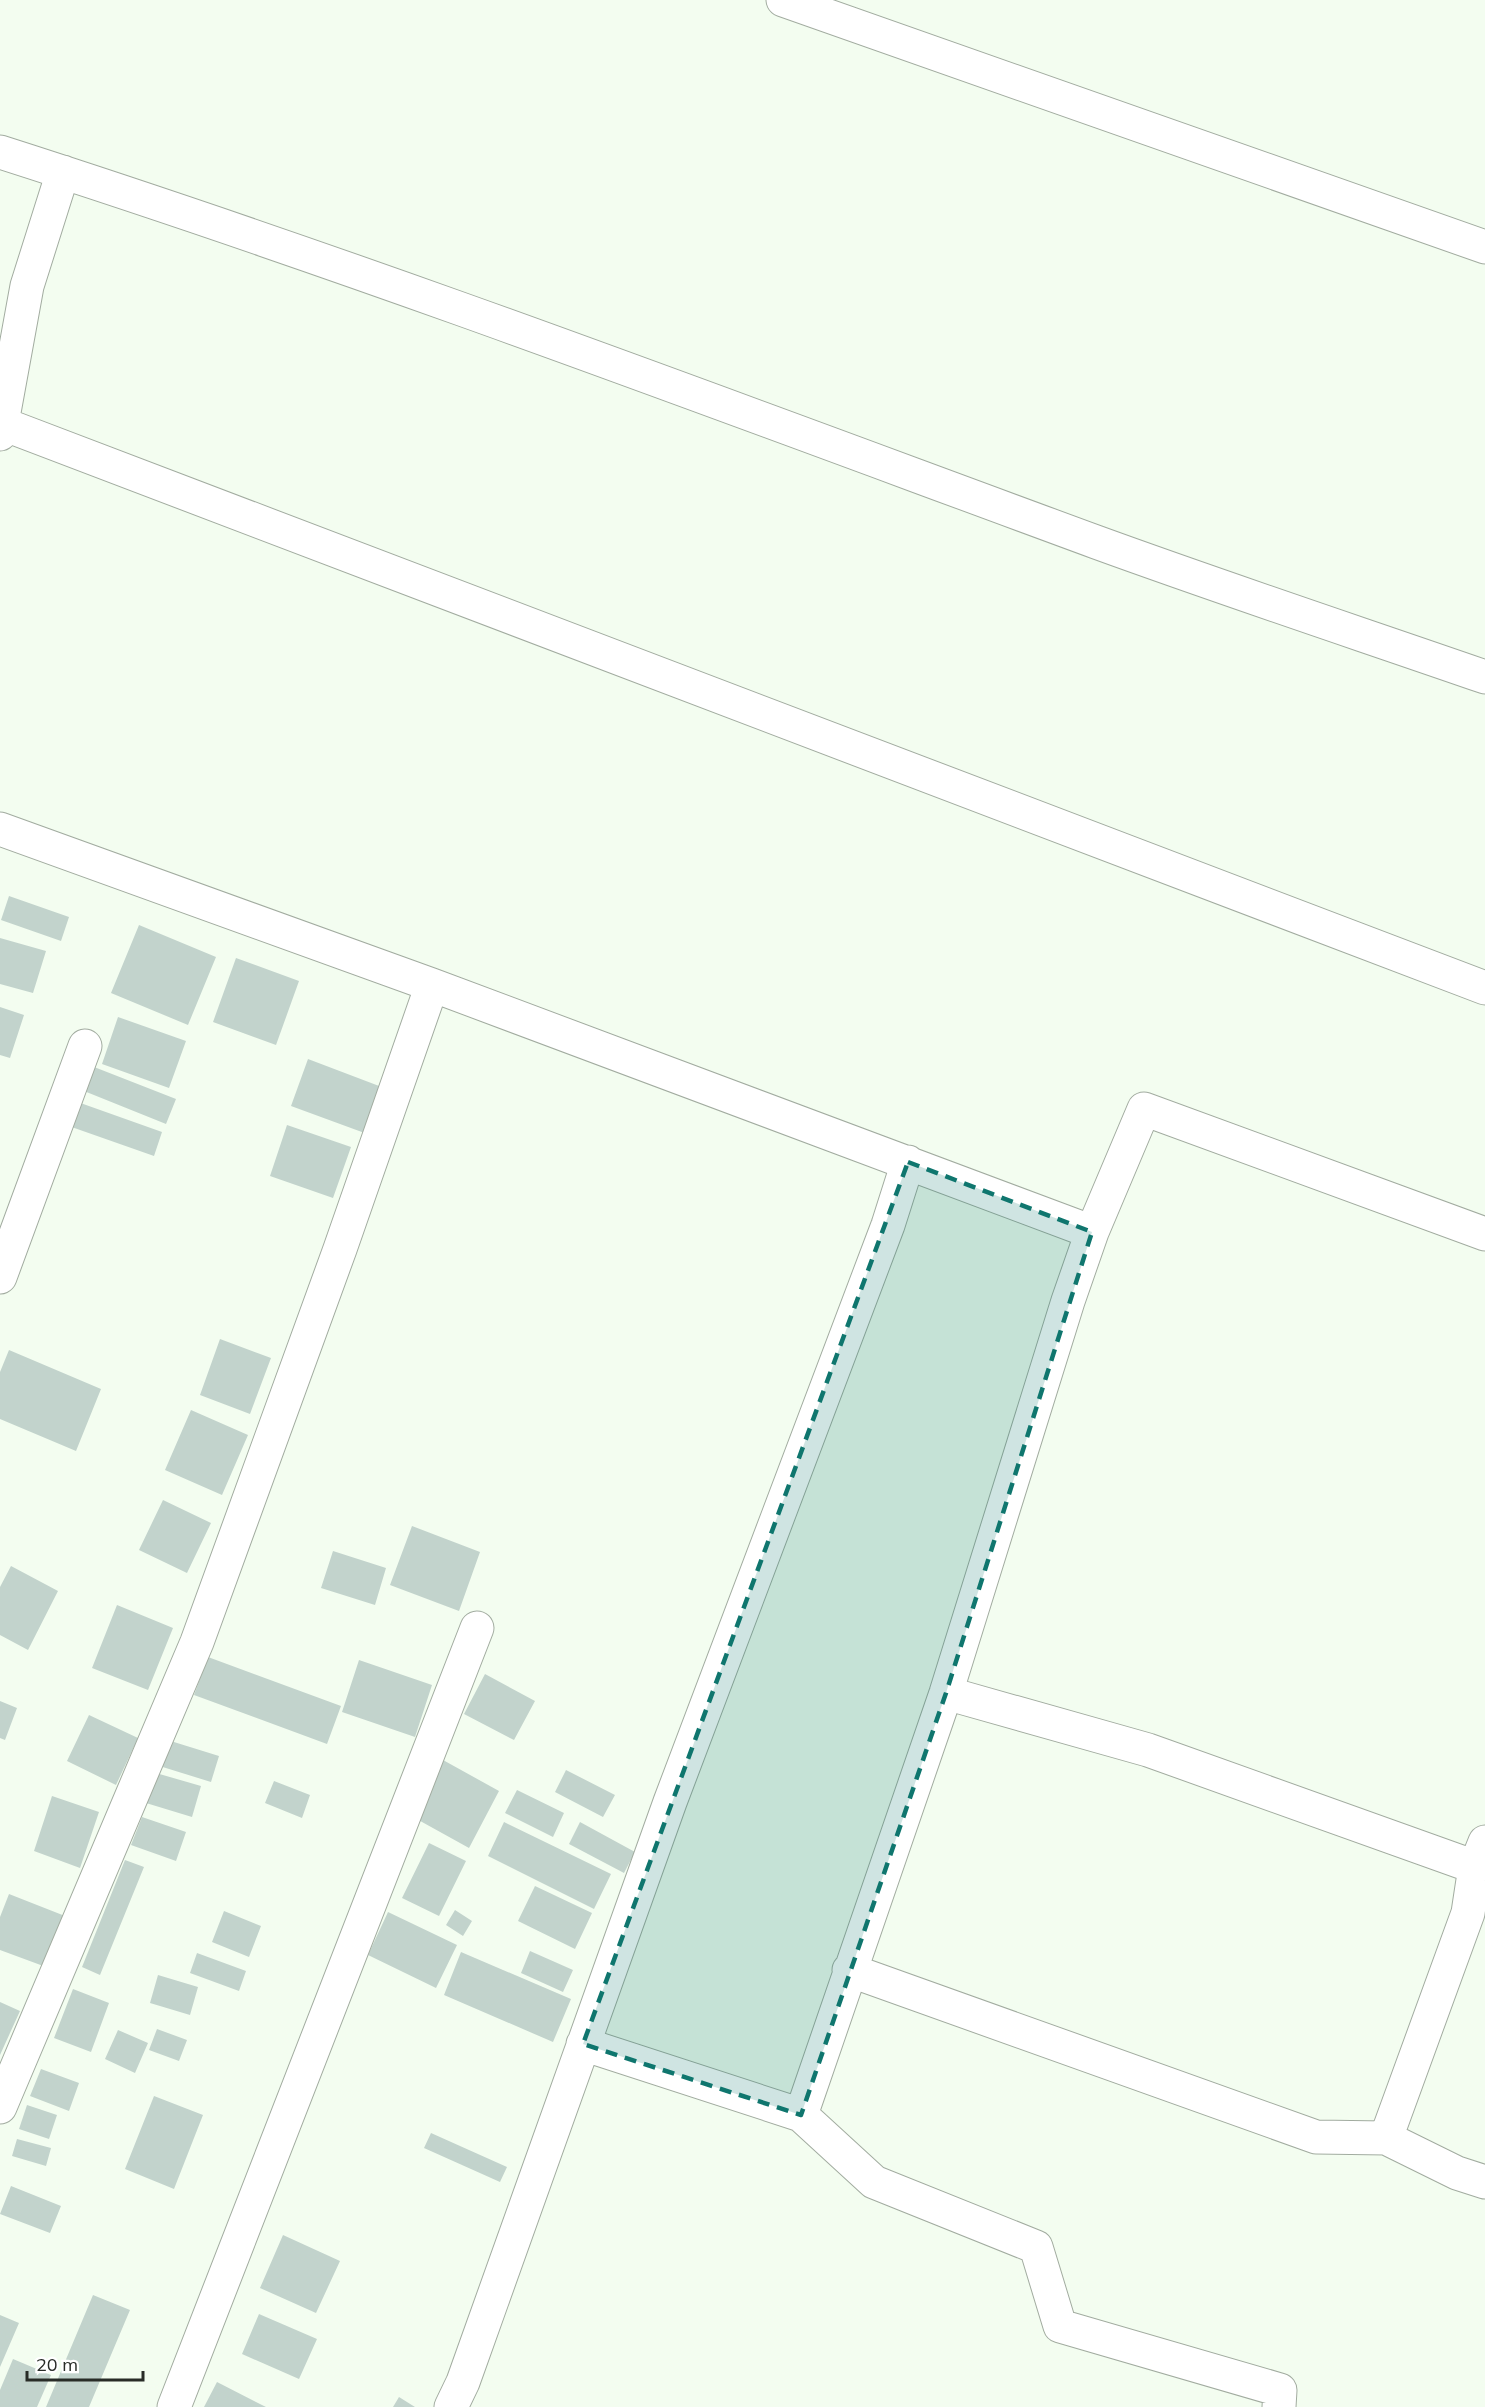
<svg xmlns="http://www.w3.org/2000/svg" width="1485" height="2407" font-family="Mulish,sans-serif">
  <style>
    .building { fill: #c2d3cc }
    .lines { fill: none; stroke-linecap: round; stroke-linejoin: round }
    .street-casing { stroke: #a2aca0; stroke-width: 35 }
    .street { stroke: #fff; stroke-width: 33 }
    .marked { fill: #0f766e; fill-opacity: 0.2; stroke: #0f766e; stroke-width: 4.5; stroke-dasharray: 12 8; stroke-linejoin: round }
  </style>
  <rect width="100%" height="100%" fill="#f3fdf0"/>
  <path class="building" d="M9,896L69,917L61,941L1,920Z
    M139,925L216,957L188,1025L111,993Z
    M0,938L46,951L33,993L0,984Z
    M236,958L299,981L276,1045L213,1022Z
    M0,1007L24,1015L10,1058L0,1055Z
    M118,1017L186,1041L169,1088L102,1064Z
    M308,1059L387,1089L370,1135L291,1106Z
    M89,1065L176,1099L166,1124L79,1089Z
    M72,1100L162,1132L154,1156L63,1124Z
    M287,1125L351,1147L333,1198L270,1176Z
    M220,1339L271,1358L250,1414L200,1395Z
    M9,1350L101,1389L76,1451L0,1419V1372Z
    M191,1410L248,1435L222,1495L165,1470Z
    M163,1500L211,1523L187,1573L139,1550Z
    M412,1526L480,1552L459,1611L390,1585Z
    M333,1551L386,1568L375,1605L321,1588Z
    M11,1566L58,1591L28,1650L0,1635V1587Z
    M117,1605L173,1628L148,1690L92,1668Z
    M208,1657L341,1706L327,1744L194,1695Z
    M359,1660L432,1685L415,1737L342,1712Z
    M485,1674L535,1701L514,1740L464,1714Z
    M0,1701L17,1708L5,1740L0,1738Z
    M89,1715L138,1738L116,1785L67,1761Z
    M161,1738L219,1756L211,1782L153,1764Z
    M443,1760L499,1791L469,1848L413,1817Z
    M566,1770L615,1795L603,1817L555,1792Z
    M156,1773L201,1786L192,1817L146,1803Z
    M274,1781L310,1795L302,1818L265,1803Z
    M517,1790L564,1813L553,1837L505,1813Z
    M52,1796L99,1812L80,1868L34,1851Z
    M142,1817L186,1832L176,1861L131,1845Z
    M504,1822L611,1874L594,1909L488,1856Z
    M580,1822L635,1852L624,1873L569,1844Z
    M429,1843L466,1861L439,1916L402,1898Z
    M125,1860L144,1867L100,1975L82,1967Z
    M535,1886L592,1913L575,1949L518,1921Z
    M9,1894L65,1916L46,1967L0,1950V1917Z
    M455,1910L472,1921L463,1936L446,1925Z
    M224,1911L261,1926L249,1957L212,1942Z
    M388,1912L457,1945L436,1988L368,1955Z
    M530,1951L573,1970L563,1992L521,1973Z
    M461,1952L571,1999L553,2042L444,1995Z
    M197,1953L246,1971L239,1991L190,1973Z
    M158,1975L198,1987L190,2015L150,2003Z
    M73,1989L109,2003L91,2052L54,2038Z
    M0,2002L20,2011L0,2055Z
    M157,2029L187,2040L179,2061L149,2050Z
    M118,2030L148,2043L135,2073L105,2059Z
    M41,2069L79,2083L69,2111L30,2096Z
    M154,2096L203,2115L174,2189L125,2169Z
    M27,2105L57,2115L49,2139L19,2129Z
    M431,2133L507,2167L500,2182L424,2148Z
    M17,2139L51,2148L46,2166L12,2156Z
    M11,2186L61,2206L50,2233L0,2214Z
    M283,2235L340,2261L316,2313L260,2288Z
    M93,2295L130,2310L89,2407H46Z
    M259,2314L317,2339L299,2379L242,2354Z
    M0,2315L19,2323L0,2367Z
    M13,2359L51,2375L37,2407H0V2390Z
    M217,2382L266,2407H204Z
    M399,2397L415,2407H393Z"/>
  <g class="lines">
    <defs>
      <path id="street" d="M783,0L1485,247
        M0,152C369,270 732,408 1096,542C1225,589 1355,632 1485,677
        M3,424L1485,988
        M0,434L27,286L63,172
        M0,829L432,985L1092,1232
        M0,1277L85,1046
        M946,1693L1148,1750L1475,1867
        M849,1970L1316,2137L1386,2138L1457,2173L1485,2182
        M583,2044L801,2115L874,2182L1036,2247L1060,2326L1280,2390L1279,2407
        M0,2107L197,1642L340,1249L432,985
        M801,2115L946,1693L1068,1301L1092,1232L1144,1109L1485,1234
        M1386,2138L1468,1913L1475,1867L1485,1842
        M174,2407L477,1628
        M451,2407L463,2382L670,1802L888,1225L908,1162"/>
    </defs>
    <use href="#street" class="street-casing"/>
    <use href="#street" class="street"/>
  </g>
  <path class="marked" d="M908,1162L1092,1232L946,1693L801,2115L583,2044Z"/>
  <path d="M27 2371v9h116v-9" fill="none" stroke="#282c27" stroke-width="3"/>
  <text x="36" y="2371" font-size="18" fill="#282c27" stroke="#ffffff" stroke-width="4.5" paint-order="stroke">20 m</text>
</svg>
